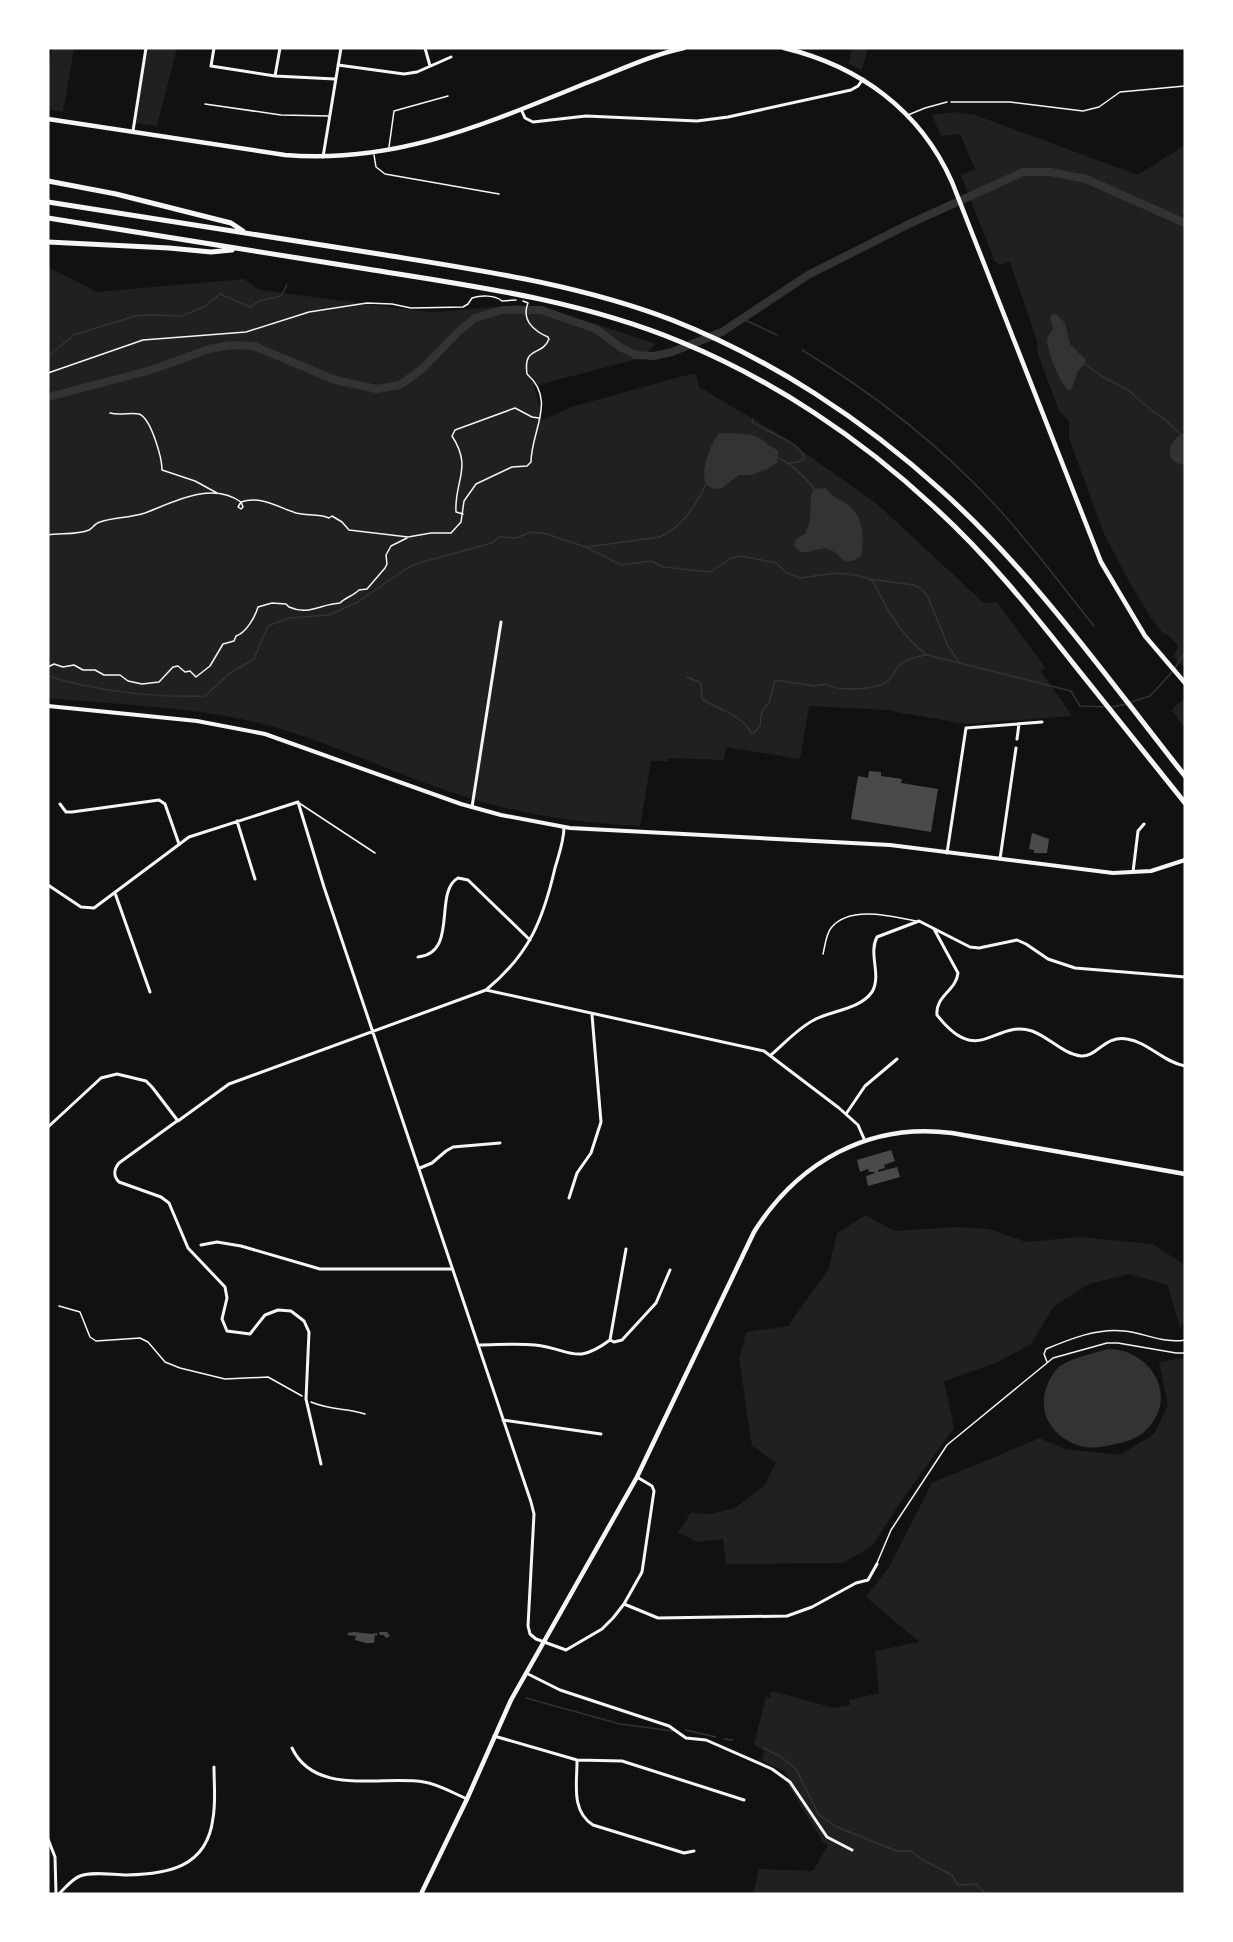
<svg xmlns="http://www.w3.org/2000/svg" width="1233" height="1942" font-family="Signika,sans-serif">
  <style>
    .green { fill: #202020 }
    .water { fill: #333 }
    .lines { fill: none; stroke-linecap: round; stroke-linejoin: round }
    .stream { stroke: #333; stroke-width: 1.5 }
    .river { stroke: #333; stroke-width: 8 }
    .building { fill: #4a4a4a }
    .path { stroke: #f5f5f5; stroke-width: 1.5 }
    .service { stroke: #f5f5f5; stroke-width: 1.5 }
    .minor { stroke: #f5f5f5; stroke-width: 3 }
    .secondary { stroke: #f5f5f5; stroke-width: 4 }
    .primary { stroke: #f5f5f5; stroke-width: 4.5 }
    .motorway { stroke: #f5f5f5; stroke-width: 5 }
  </style>
  <rect width="100%" height="100%" fill="#111"/>
  <path class="green" d="M52,48H74L63,112L48,109V72Z
    M133,48H177L157,126L134,123L145,50Z
    M852,48H886H870L867,50L862,70L849,64Z
    M955,112L975,115L1138,175L1185,145V669L1173,656L1177,650L1178,645L1169,636L1162,632L1151,618L1131,585L1104,534L1069,438V421L1059,411L1038,354L1037,341L1010,262L1001,265L995,262L961,175L975,169L960,134L941,136L932,115Z
    M48,267L97,292L244,279L260,290L420,311L437,312L518,305L586,321L656,344L641,358L534,386L543,420L571,407L691,374L696,375L699,387L775,432L876,503L984,603L997,602L1045,667L1041,671L1072,716L965,724L886,710L809,706L800,759L726,747L724,760L668,758L667,761H651L640,826C578,823 516,814 457,794C396,774 336,745 274,727C204,707 120,705 48,698Z
    M1185,698V728L1171,710Z
    M866,1215L894,1231L956,1227L989,1229L1026,1242L1080,1237L1152,1244L1185,1265V1320L1180,1329L1168,1285L1129,1274L1089,1284L1054,1306L1031,1344L996,1363L944,1381L954,1428L904,1497L872,1546L843,1563L726,1564L723,1539L697,1542L678,1532L691,1513L711,1514L735,1508L764,1486L776,1463L752,1446L739,1359L746,1332L788,1326L829,1268L837,1233Z
    M1185,1358V1894H753L759,1869L813,1871L828,1845L823,1842L818,1834L787,1783L793,1784L784,1771L762,1761L764,1751L754,1744L766,1696L770,1699L771,1691L834,1708L850,1705L849,1700L879,1693L875,1651L919,1642L866,1597L889,1567L932,1483L1040,1438L1065,1449L1120,1455L1154,1434L1168,1405L1159,1362Z"/>
  <path class="water" d="M1052,314H1056L1065,323L1070,344L1086,360L1085,364L1078,371L1071,390H1068C1061,385 1047,351 1047,341C1047,336 1051,334 1053,328L1050,318Z
    M719,433C736,434 754,431 766,443C770,447 774,447 778,451L777,463L767,469L752,475H739L722,488L713,489L706,484C700,472 710,444 719,433Z
    M1185,433V465C1162,463 1168,438 1185,433Z
    M826,488C835,500 840,498 849,506C865,519 863,536 862,555L853,561H844C839,556 835,551 828,549C816,546 801,561 794,544L797,538L805,534L810,521L811,495L814,489Z
    M1108,1349C1152,1349 1181,1399 1144,1432C1136,1439 1125,1442 1115,1444C1099,1448 1085,1450 1070,1442C1046,1429 1037,1406 1049,1381C1052,1375 1055,1370 1060,1366C1074,1357 1092,1354 1108,1349Z"/>
  <g class="lines">
    <path class="stream" d="M743,319L777,335
      M802,350C873,393 939,444 996,506C1031,544 1062,586 1094,626
      M48,356L74,335L135,316L147,315L182,316L205,306L220,294L250,307L259,301L281,296L287,285
      M1085,364L1103,377L1128,390L1151,410L1163,418L1181,434
      M753,419L752,422C768,433 797,440 805,458L798,462L789,463
      M777,457C793,465 804,475 814,489
      M587,547L660,537C684,525 694,508 706,484
      M870,579L914,585L921,589L927,595L948,646L959,662
      M1175,668L1185,651
      M48,676C95,691 156,698 205,696L230,673L254,659L268,626L288,618L329,615L358,602L407,568L416,564L492,543L499,537L516,538L532,532L547,534L586,547L621,565L651,561L663,567L711,572L731,558L741,556L776,563L787,573L800,578L837,573L854,575L867,578L873,581C887,610 901,636 927,655L1071,691L1080,706L1106,707
      M687,677L701,683L702,699C719,710 743,715 751,733H754L760,726L761,715L764,708L769,703L775,680L814,686L826,684C837,692 879,690 889,680C893,677 894,672 897,668C904,659 915,657 926,655
      M1131,702L1150,696L1172,672
      M1111,707L1127,704
      M526,1698L620,1724L673,1731
      M685,1730L716,1737
      M724,1739L733,1740
      M763,1748L780,1756L796,1769L819,1815L837,1827L897,1851H911L921,1859L952,1875L958,1885L976,1884L986,1894"/>
    <path class="river" d="M48,397L151,370L209,349L231,345L254,346L335,380L376,389L400,385L422,369L458,332L475,318L502,310H541L596,329L620,347L636,355L654,356L672,352L722,332L808,275L911,223L1023,172H1050L1086,179L1185,223"/>
  </g>
  <path class="building" d="M869,771L881,772V776L902,779L901,783L938,789L931,832L851,819L858,776L868,778Z
    M1032,833L1049,839L1047,853H1034V850L1029,849Z
    M891,1150L895,1161L884,1165L885,1168L878,1170V1172L897,1167L900,1177L868,1186L866,1176L875,1173L874,1172H869L868,1169L860,1172L857,1160Z
    M354,1632L372,1634L377,1633V1636L375,1635L374,1643H366L355,1640L356,1636L347,1635L348,1633Z
    M379,1632H387L390,1636L386,1638L384,1635H380Z"/>
  <g class="lines">
    <path class="path" d="M951,102H1010L1083,111L1099,107L1120,92L1185,86
      M48,373L143,340L246,332L309,312L367,303L392,304L411,308L463,307L468,304L472,298C481,295 495,295 502,301L516,300
      M110,413C121,416 130,412 139,414C151,418 162,458 162,470L195,481L217,493
      M241,502C260,495 278,507 296,513C307,516 318,513 329,518L332,516L342,522L349,530L408,537L431,533H451L461,522L464,501L476,484L512,467L527,466L531,462C531,431 557,400 527,374C523,345 542,357 549,339L548,337C534,331 521,320 528,303L523,301
      M241,502L243,507L241,509L238,507Z
      M463,514L456,512C454,481 473,468 452,436L455,430L515,408L532,417L539,418
      M48,535C61,533 77,535 89,530C93,528 95,523 100,522C114,517 130,518 145,513C174,502 211,481 241,502
      M48,667L54,664L63,667L74,665L83,670H95L104,675H120L128,681L142,684L159,682L173,667L178,666L185,672L190,671L196,677L210,666L223,644L234,641L236,636C246,633 255,617 258,607L272,603L286,604L289,607C309,616 320,604 340,603C346,597 353,596 359,590L367,589L385,568L387,564L386,555L391,546L407,538
      M59,1306L80,1312L90,1337L96,1341L140,1338L148,1342L165,1362L180,1368L225,1379L268,1377L302,1396
      M311,1402C329,1410 347,1408 365,1414"/>
    <path class="service" d="M205,104L281,115L329,116
      M908,115L925,108L947,102
      M389,147L394,111L448,96
      M374,155L376,167L385,174L499,194
      M299,803L375,853
      M823,954C825,946 826,934 831,928C849,905 891,916 916,921
      M1047,1362L1044,1354L1046,1349C1070,1339 1097,1328 1124,1331C1145,1333 1164,1344 1185,1340
      M877,1563L891,1530L947,1445L1053,1358L1107,1343H1118L1176,1353H1185"/>
    <path class="minor" d="M214,48L211,66L275,76L335,79
      M425,48L430,66
      M338,65L404,74L417,72L451,57
      M275,76L280,48
      M521,109L525,118L533,122L586,116L697,121L728,117L851,90L858,86L863,79
      M133,131L146,48
      M323,157L341,48
      M1017,739L1019,724
      M60,804L66,812H72L159,800L165,804L179,844
      M472,807L501,622
      M237,821L255,879
      M947,853L966,728L1042,722
      M1000,859L1016,748
      M1133,872L1138,831L1144,824
      M48,885L81,907L94,908L189,837L298,802L324,887L531,1502L534,1514L528,1626L530,1634L536,1639L566,1650L602,1629L613,1618L624,1604L642,1572L654,1491L652,1486L637,1477
      M115,893L150,992
      M934,929L958,973C956,991 935,996 937,1015C979,1069 994,1019 1032,1031C1049,1037 1063,1054 1081,1056C1097,1057 1105,1035 1127,1039C1148,1042 1163,1062 1185,1066
      M418,957C459,953 433,892 458,878L468,880L530,940
      M486,990C529,955 543,920 555,868C559,854 564,841 564,827
      M771,1055C784,1044 798,1028 814,1020C832,1010 859,1010 872,992C882,975 868,954 877,937L919,921L970,947L979,948L1017,940L1026,944L1048,959L1075,968L1185,977
      M846,1114L865,1086L897,1059
      M177,1121L119,1163C114,1169 113,1176 119,1182L161,1197L169,1203L188,1248L225,1287L227,1298L222,1319L227,1331L250,1334L265,1315L278,1310L291,1311L304,1321L309,1332L306,1399L321,1464
      M48,1127L101,1078L117,1074L146,1081L152,1087L178,1121L229,1084L486,990L764,1051L839,1108L858,1125L865,1141
      M420,1168L432,1163L446,1151L453,1147L500,1143
      M569,1198L577,1173L591,1153L601,1122L592,1015
      M201,1245L217,1242L241,1246L320,1269H452
      M610,1340L614,1342L622,1340L656,1303L670,1270
      M478,1345C497,1345 516,1343 535,1345C571,1349 575,1366 610,1340L626,1249
      M503,1420L601,1434
      M624,1604L658,1618L787,1616L812,1607L856,1583L868,1580L877,1564
      M526,1673L560,1690L669,1726L686,1738L706,1740L772,1769L790,1782L827,1837L852,1850
      M494,1736L577,1760L622,1761L744,1800
      M292,1748C315,1797 383,1775 424,1782C438,1784 453,1793 467,1799
      M577,1761C577,1784 571,1811 593,1825L684,1853L694,1851
      M48,1839L55,1857L56,1894
      M59,1894C65,1888 72,1879 80,1876C93,1871 113,1875 127,1875C167,1874 207,1868 213,1818C216,1802 214,1784 214,1767"/>
    <path class="secondary" d="M48,706L197,721L265,734L461,804L501,815L570,828L890,845L1113,873L1151,871L1185,860"/>
    <path class="primary" d="M784,48C859,66 920,110 952,182L1101,562L1145,636L1185,683
      M48,119L285,155C398,164 487,123 589,82C620,70 651,55 684,48
      M421,1894L467,1799L511,1700L637,1477L754,1232C798,1162 869,1122 952,1133L1185,1174"/>
    <path class="motorway" d="M48,181L116,194L231,223L243,231
      M48,202C158,219 269,237 379,254C478,270 578,284 672,320C771,359 864,420 942,491C1035,575 1108,679 1185,776
      M48,218C154,235 261,252 367,269C473,286 580,300 681,342C773,380 860,438 933,506C987,555 1031,610 1076,667C1112,712 1149,758 1185,803
      M48,242L169,248L211,252L232,250"/>
  </g>
  <rect width="1233" height="1942" fill="none" stroke="#ffffff" stroke-width="99"/>
</svg>
